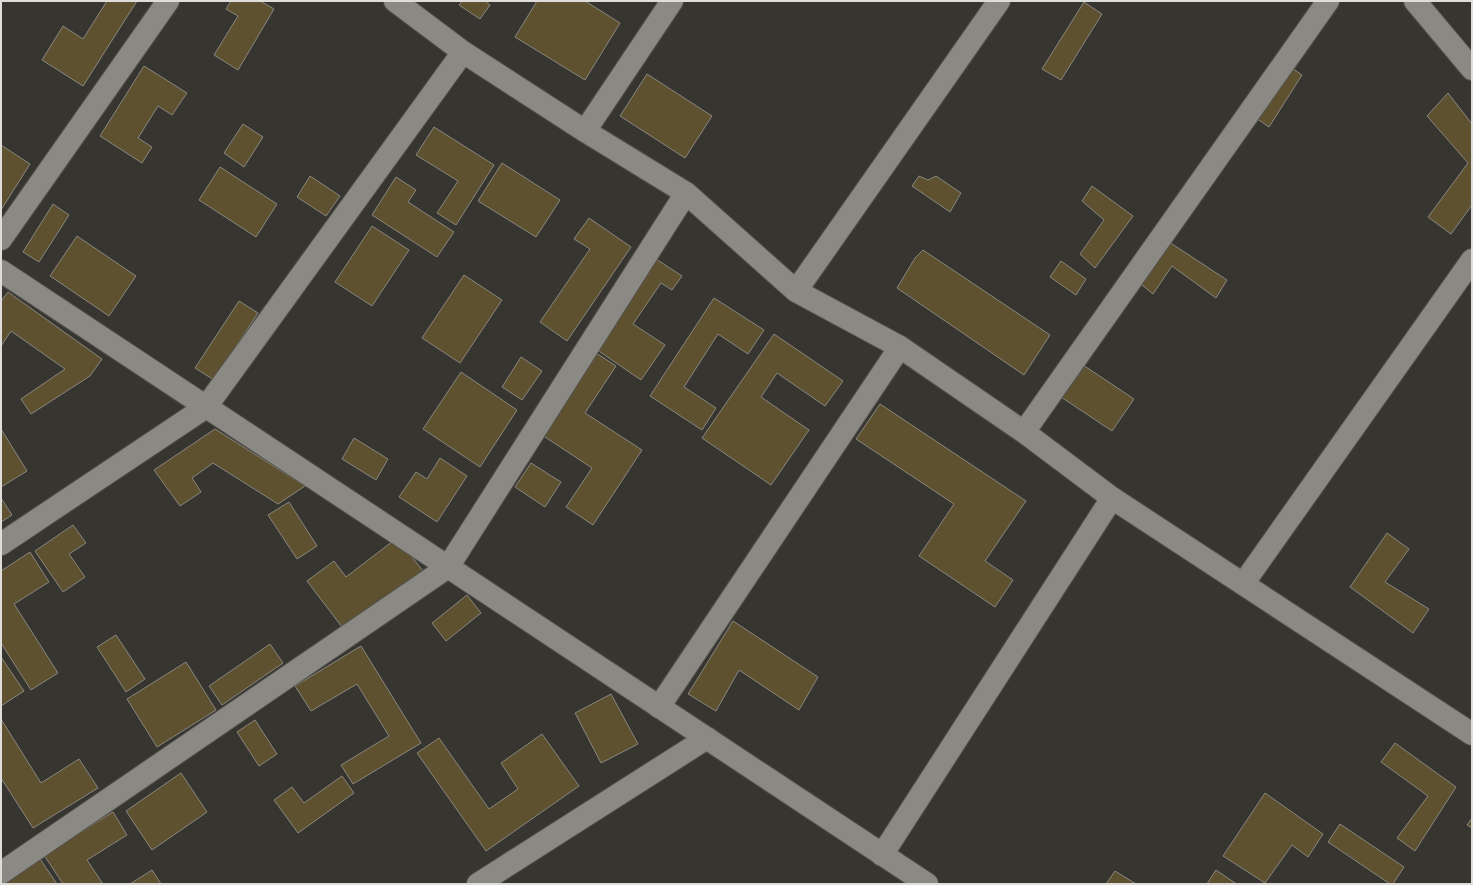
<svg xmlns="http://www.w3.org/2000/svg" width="1473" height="885" font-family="'Crimson Pro',serif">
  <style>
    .building { fill: #5e512f; stroke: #898781 }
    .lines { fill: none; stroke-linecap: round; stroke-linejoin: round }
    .minor-casing { stroke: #55534e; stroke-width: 24 }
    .minor { stroke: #8b8983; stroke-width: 22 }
  </style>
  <rect width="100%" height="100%" fill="#373530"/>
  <path class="building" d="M107,1H137L83,86L42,60L63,26L83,39Z
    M231,1H260L274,9L238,70L214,55L238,16L226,9Z
    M462,1H485L490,5L480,19L459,5Z
    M537,1H585L620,23L585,80L515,37Z
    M1084,2L1102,14L1061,80L1042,69Z
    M1286,64L1302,75L1269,127L1253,116Z
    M144,66L187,93L172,115L158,106L138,138L152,147L142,163L100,136Z
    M647,74L712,116L685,158L620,116Z
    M1448,93L1472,124V205L1451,234L1428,217L1468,163L1427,116Z
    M243,124L263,137L244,167L224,153Z
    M434,127L494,165L456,225L437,213L458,181L416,155Z
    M1,145L30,164L1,210Z
    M502,163L560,200L536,237L478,201Z
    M220,167L277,204L256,237L199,200Z
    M310,176L340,196L326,216L297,197Z
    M919,176L928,180L936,176L961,193L950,212L912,186Z
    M396,177L416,190L408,202L454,232L437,257L372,215Z
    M1092,186L1133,216L1095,268L1080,254L1104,220L1082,201Z
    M53,204L69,215L39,262L23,252Z
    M589,218L631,247L567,341L540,322L590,249L574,239Z
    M372,226L409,250L372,306L335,282Z
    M77,236L136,276L109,316L50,276Z
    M1163,238L1227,280L1216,298L1172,266L1153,294L1136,280Z
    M923,250L1050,335L1024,375L897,288L915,258Z
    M653,257L682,276L672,290L661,283L633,324L665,345L641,380L593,347Z
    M1061,261L1086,279L1076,295L1050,277Z
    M464,275L502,300L460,363L422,338Z
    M8,292L102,359L90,376L31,414L21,399L65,369L11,331L1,346V301Z
    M714,298L764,330L748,354L718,334L684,387L716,408L702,430L650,396Z
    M239,301L258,313L214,380L195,368Z
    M774,334L843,381L825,406L777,373L761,397L809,430L771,485L702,438Z
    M590,349L616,366L585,413L642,450L593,525L566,507L592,468L536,431Z
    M521,357L542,371L522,400L502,387Z
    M1080,363L1134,399L1112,431L1058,395Z
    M461,372L517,410L480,467L423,429Z
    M880,404L1026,501L985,561L1013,580L995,607L919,556L954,504L856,439Z
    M1,429L27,471L1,487Z
    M215,429L305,486L278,504L213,463L192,478L201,492L180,506L154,470Z
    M354,438L388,459L376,480L342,459Z
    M440,458L467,476L437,522L399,497L416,472L427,479Z
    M531,463L561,482L545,507L515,487Z
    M1,498L12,515L1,522Z
    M289,502L317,546L297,559L268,515Z
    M73,525L86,543L69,554L85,577L63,592L35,551Z
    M1387,533L1409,549L1385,582L1429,609L1413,633L1350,587Z
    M397,538L423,571L345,631L307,581L334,561L346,577Z
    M30,552L49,582L14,604L58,673L31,690L1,643V571Z
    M467,595L481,613L446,641L432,623Z
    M733,621L818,677L799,710L739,670L716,711L688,694Z
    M116,635L145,679L126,692L97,647Z
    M270,644L283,663L222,705L209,686Z
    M361,646L421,743L353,784L341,765L389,736L357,684L311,711L295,686Z
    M1,657L24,691L1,706Z
    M186,662L216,710L157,747L127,699Z
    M611,694L638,744L601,763L575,713Z
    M1,719L41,783L79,759L98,788L33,828L1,778Z
    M255,720L277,754L259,766L237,732Z
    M542,734L579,786L486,851L417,753L439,738L489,809L518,789L501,763Z
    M1395,743L1456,787L1415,851L1397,838L1428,796L1381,762Z
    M181,773L207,812L152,850L126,811Z
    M342,776L354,793L298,833L274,800L292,787L304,803Z
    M1265,793L1323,834L1308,857L1292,845L1265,883L1223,856Z
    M113,812L127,835L87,860L103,884H63L44,855Z
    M1472,818V828L1467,825Z
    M1340,824L1404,867L1393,884H1390L1328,842Z
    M38,856L57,884H1V879Z
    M152,870L161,884H130Z
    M1216,870L1235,883V884H1207Z
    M1115,871L1136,884H1106Z"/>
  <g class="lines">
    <defs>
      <path id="minor" d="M395,1L463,52L585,131L686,193L796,291L900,347L1024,432L1112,498L1472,734
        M1415,1L1472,69
        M585,131L672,1
        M1,239L168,1
        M1,271L927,884
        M796,291L999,1
        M1024,432L1328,1
        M1,544L206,407L463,52
        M1243,584L1472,260
        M659,707L900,347
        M882,855L1112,498
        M1,873L448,567L686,193
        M478,884L707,738"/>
    </defs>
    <use href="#minor" class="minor-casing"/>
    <use href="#minor" class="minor"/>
  </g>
  <rect width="1473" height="885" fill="none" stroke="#dfddda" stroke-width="4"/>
</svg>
